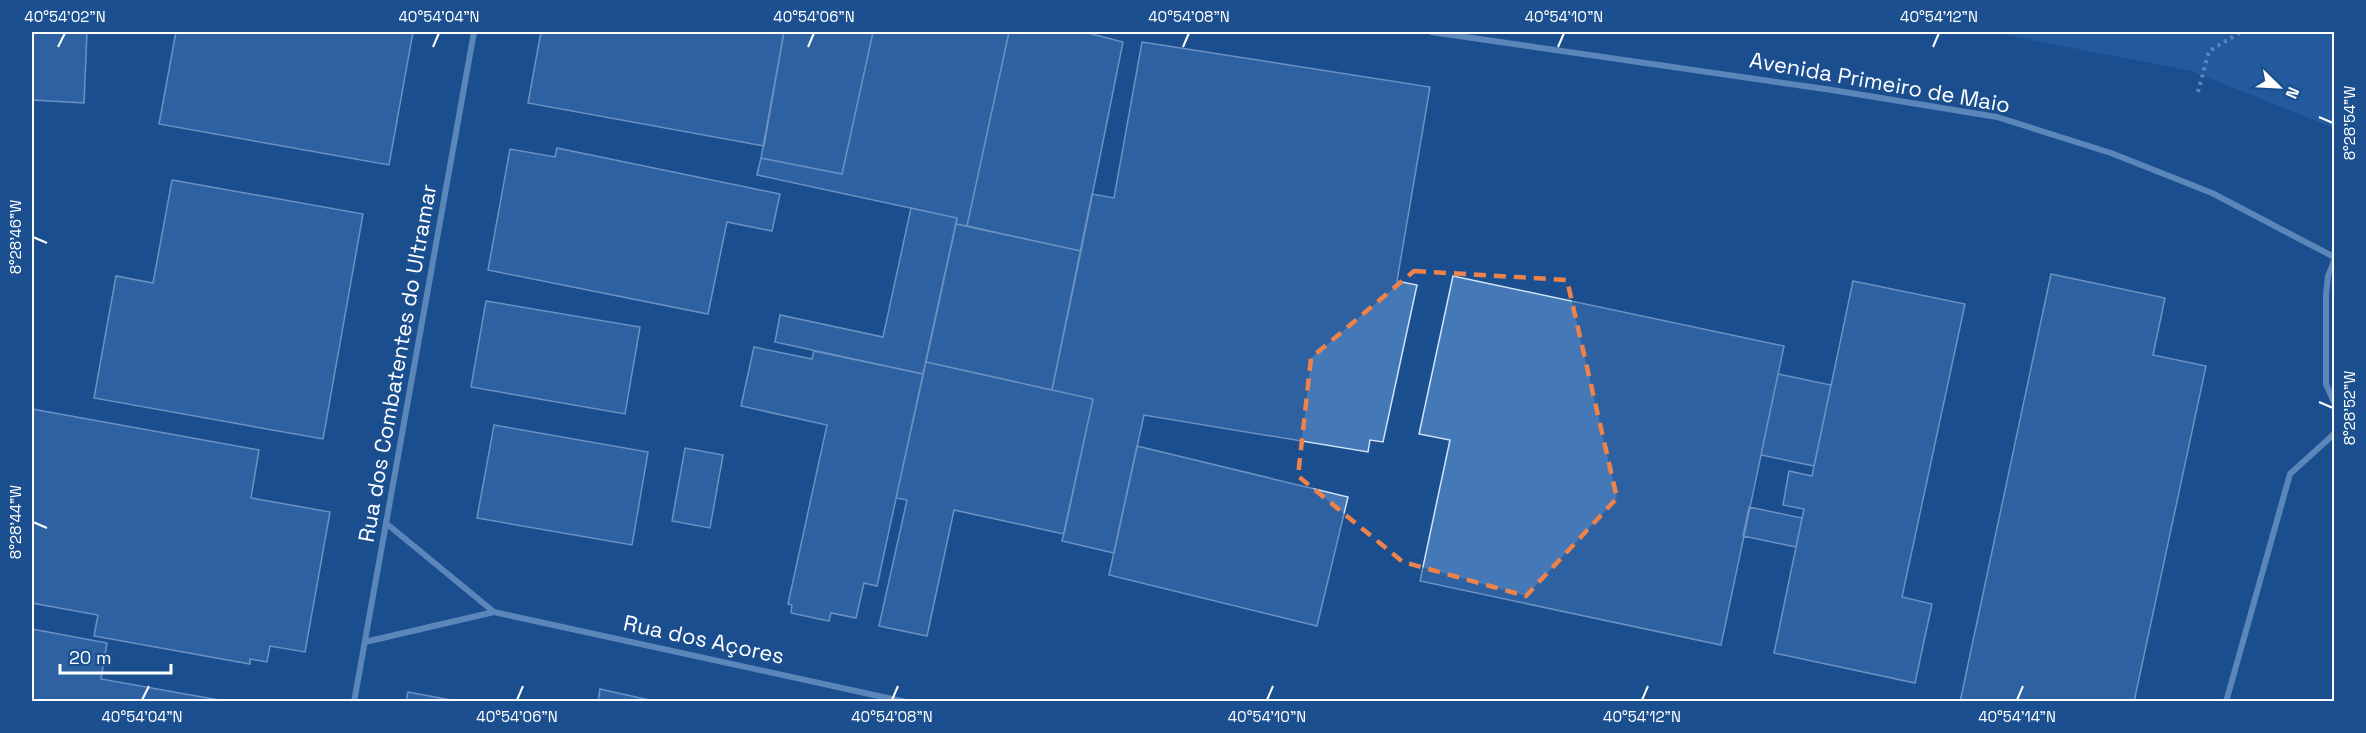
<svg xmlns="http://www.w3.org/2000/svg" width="2366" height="733" font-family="'Space Grotesk',sans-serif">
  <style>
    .green { fill: #2e69ad }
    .building { fill: #4478b7; stroke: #cfe3fa; stroke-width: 1.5 }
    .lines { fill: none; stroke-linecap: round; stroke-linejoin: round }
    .path { stroke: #a9c9ee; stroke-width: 4; stroke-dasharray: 3 4.5; stroke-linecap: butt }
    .street { stroke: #a9c9ee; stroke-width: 6 }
    .marked { fill: none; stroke: #ee8249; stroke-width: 4.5; stroke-dasharray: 12 8; stroke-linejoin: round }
    .ticks { fill: none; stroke: #fff; stroke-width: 2 }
    .labels { text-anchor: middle; stroke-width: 4.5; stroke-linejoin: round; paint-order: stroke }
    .street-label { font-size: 22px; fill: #fff; stroke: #1b4f8f }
    .neatline { fill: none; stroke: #fff; stroke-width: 2 }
    .ticks-label { font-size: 15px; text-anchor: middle; fill: #fff }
  </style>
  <rect width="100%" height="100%" fill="#1b4f8f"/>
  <path class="green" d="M1991,32H2334V128L2192,71Z"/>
  <path class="building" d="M32,32H87L84,103L32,100Z
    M176,32H413L389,165L159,124Z
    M541,32H784L764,146L528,103Z
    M784,32H873L842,174L761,158Z
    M873,32H1009L967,226L956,224L957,218L757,175L761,158L842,174Z
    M1009,32H1084L1123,42L1081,251L967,226Z
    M1142,42L1430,87L1397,281L1417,285L1383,442L1370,440L1368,452L1144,415L1114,553L1062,541L1093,399L1052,390L1092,194L1114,198Z
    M557,148L780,194L772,231L727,222L708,314L488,270L510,149L555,157Z
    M172,180L363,214L323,439L94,398L116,276L153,283Z
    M911,208L957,218L923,374L775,342L780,315L883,337Z
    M956,224L1081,251L1052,390L926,362Z
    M2051,274L2165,298L2153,355L2206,366L2134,702H1960Z
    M1453,276L1784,346L1721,645L1420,581L1450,440L1419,434Z
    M1853,281L1965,304L1902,597L1932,604L1915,683L1774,653L1804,509L1783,505L1789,471L1812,476Z
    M486,301L640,327L625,414L471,387Z
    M754,347L812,359L814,351L923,374L877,586L864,583L856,618L831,613L829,621L791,613L792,605L788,604L827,425L741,406Z
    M926,362L1093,399L1064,534L954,510L927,636L879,626L907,500L896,498Z
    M1778,374L1831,385L1814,466L1761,455Z
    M32,409L259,450L251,498L330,512L305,652L270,646L267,662L250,659V664L94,636L98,615L32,603Z
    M494,425L648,452L632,545L477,518Z
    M1137,446L1348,497L1317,626L1109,575Z
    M685,448L723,455L710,528L672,521Z
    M1749,507L1802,518L1796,547L1743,536Z
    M32,629L107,643L101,679L230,702H32Z
    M600,689L658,702H598Z
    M408,692L462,702H406Z"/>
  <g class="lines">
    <path class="path" d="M2198,92L2209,51L2241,32"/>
    <path class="street" d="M1431,32L1832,90L1997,117L2111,153L2212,193L2334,257
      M2334,261L2328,276L2326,295V384L2334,402
      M387,524L494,612
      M365,642L494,612L906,702
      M354,702L474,32
      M2226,702L2290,474L2334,434"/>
  </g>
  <path d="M0 0H2366V733H0ZM1414,271L1567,280L1617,498L1526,596L1403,562L1298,476L1311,358Z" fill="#1b4f8f" fill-opacity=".55" fill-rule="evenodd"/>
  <path class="marked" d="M1414,271L1567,280L1617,498L1526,596L1403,562L1298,476L1311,358Z"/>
  <path class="ticks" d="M58,47L65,33M433,47L439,33M808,47L814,33M1183,47L1189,33M1558,47L1564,33M1933,47L1939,33M2319,117L2333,123M33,237L47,243M2319,402L2333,408M33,522L47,528M142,700L149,686M517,700L523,686M892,700L898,686M1267,700L1273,686M1642,700L1648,686M2017,700L2023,686"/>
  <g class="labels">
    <g class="street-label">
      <text transform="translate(1880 82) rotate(10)" y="8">Avenida Primeiro de Maio</text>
      <text transform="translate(397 363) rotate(-80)" y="8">Rua dos Combatentes do Ultramar</text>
      <text transform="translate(704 639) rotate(12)" y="8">Rua dos Açores</text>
    </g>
  </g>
  <rect width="2366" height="733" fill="none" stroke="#1b4f8f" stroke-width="66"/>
  <g transform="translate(2279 87) rotate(114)" stroke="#1b4f8f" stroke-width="4.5" paint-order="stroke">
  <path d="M0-4.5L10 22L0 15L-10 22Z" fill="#ffffff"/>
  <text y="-9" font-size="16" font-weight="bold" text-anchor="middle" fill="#ffffff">N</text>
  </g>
  <path d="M60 664v9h111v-9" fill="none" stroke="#ffffff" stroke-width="3"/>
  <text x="69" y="664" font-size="18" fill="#ffffff" stroke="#1b4f8f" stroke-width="4.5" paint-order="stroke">20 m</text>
  <rect x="33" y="33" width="2300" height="667" class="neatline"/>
  <g class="ticks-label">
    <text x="65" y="22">40°54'02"N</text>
    <text x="439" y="22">40°54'04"N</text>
    <text x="814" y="22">40°54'06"N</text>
    <text x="1189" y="22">40°54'08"N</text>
    <text x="1564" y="22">40°54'10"N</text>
    <text x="1939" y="22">40°54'12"N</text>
    <text transform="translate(2350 123) rotate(-90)" y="5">8°28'54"W</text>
    <text transform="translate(16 237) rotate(-90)" y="5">8°28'46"W</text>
    <text transform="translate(2350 408) rotate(-90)" y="5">8°28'52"W</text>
    <text transform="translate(16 522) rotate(-90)" y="5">8°28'44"W</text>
    <text x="142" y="722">40°54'04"N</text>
    <text x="517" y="722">40°54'06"N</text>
    <text x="892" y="722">40°54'08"N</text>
    <text x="1267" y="722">40°54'10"N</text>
    <text x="1642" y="722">40°54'12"N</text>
    <text x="2017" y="722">40°54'14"N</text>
  </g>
</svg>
